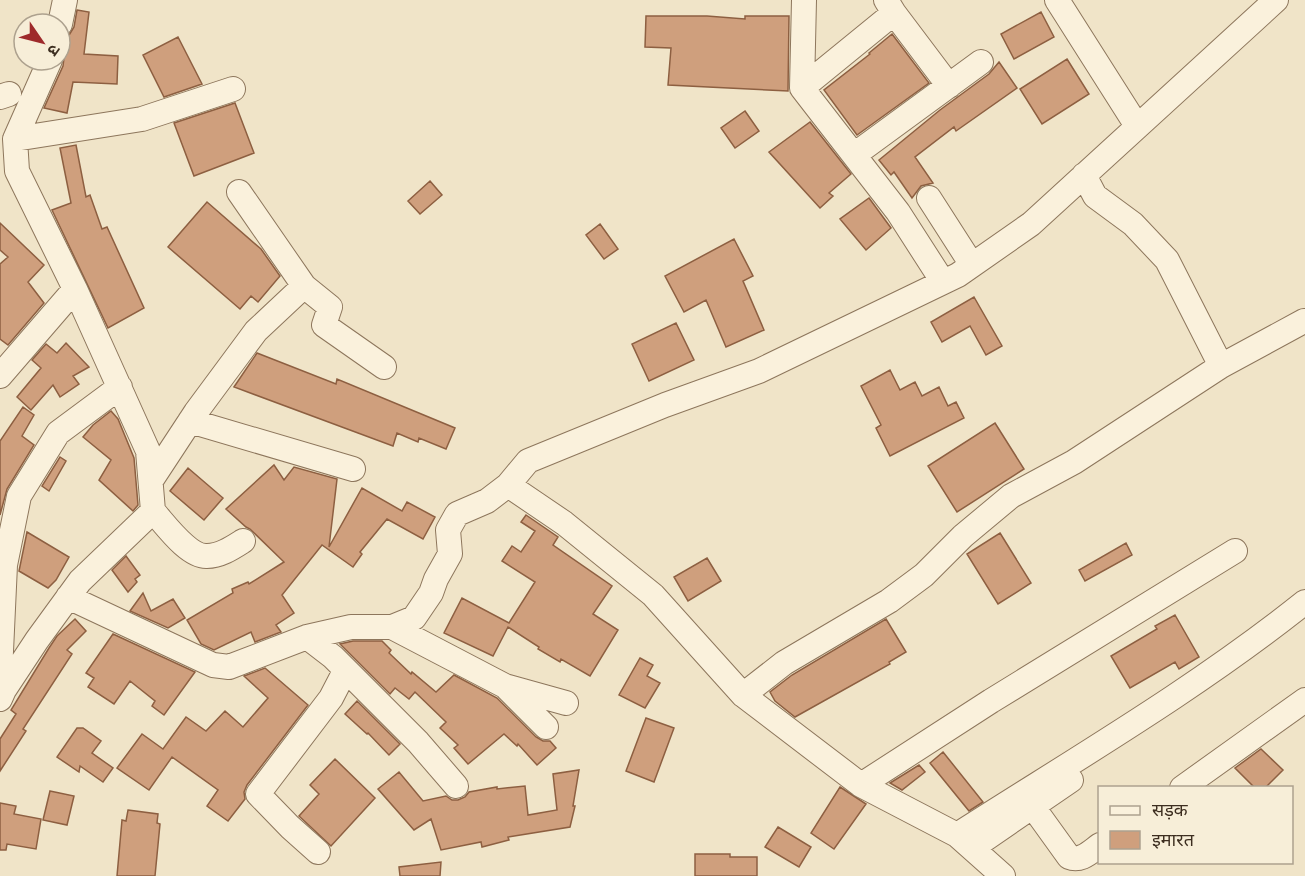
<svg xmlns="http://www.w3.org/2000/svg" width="1305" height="876" font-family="Merriweather,'Noto Sans Devanagari',serif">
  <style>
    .building { fill: #cf9f7d; stroke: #8d5f41; stroke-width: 1.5 }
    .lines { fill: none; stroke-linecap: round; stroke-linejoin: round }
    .minor-casing { stroke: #8d765c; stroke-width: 26 }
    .minor { stroke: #faf1dc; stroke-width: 24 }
  </style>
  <rect width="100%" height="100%" fill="#f0e4c8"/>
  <path class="building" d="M77,10L89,12L84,54L118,56L117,84L73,82L67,113L44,108L63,66L64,58L60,50L74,27Z
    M1041,12L1054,37L1014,59L1001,34Z
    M646,16H707L745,19V16H789L788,91L668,85L671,48L645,47Z
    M892,34L929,83L857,135L824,90L870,54L869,53Z
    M178,37L202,84L164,97L143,55Z
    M1067,59L1089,94L1042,124L1020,89Z
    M999,62L1017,88L956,131L954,127L915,157L933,183L921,186L912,198L894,172L891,175L879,160L940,110L989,74Z
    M235,103L254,153L194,176L174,123Z
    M745,111L759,131L735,148L721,128Z
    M810,122L851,174L829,193L833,196L820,208L769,152Z
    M76,145L86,197L90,195L102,229L107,227L144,308L108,328L52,210L71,203L60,148Z
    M430,181L442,195L420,214L408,201Z
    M869,198L891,228L866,250L840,219Z
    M207,202L261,249L280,276L258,302L251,296L240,309L168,247Z
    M0,223L44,265L28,282L44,303L8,345L0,339V264L8,257L0,250Z
    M600,224L618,249L604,259L586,235Z
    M734,239L753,276L743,281L764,330L726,347L706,300L684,312L665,276Z
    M974,297L1002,346L986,355L970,326L942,342L931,322Z
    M676,323L694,360L649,381L632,344Z
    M66,343L89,367L73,376L79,384L60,397L53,385L31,410L17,397L41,368L32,360L46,344L57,353Z
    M257,353L336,384L337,379L455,428L446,449L419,438L418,442L397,433L393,446L234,387Z
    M890,370L900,390L915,382L922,396L939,387L948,406L956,402L964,418L890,456L876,428L881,425L861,386Z
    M23,407L34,415L22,436L34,445L7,489L0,515V441Z
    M111,411L118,419L134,458L138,505L133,511L99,480L111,460L83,437L93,425Z
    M995,423L1024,469L957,512L928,466Z
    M60,457L66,461L49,491L42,486Z
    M274,465L284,480L294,467L337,479L329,547L362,488L402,511L407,502L435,517L423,539L387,519L360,552L362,554L353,567L322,545L282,595L294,613L276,625L281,632L255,642L251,632L214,650L201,644L187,620L233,593L232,589L248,582L249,584L284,562L250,529L246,527L226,509Z
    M188,468L223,498L204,520L170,491Z
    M526,515L558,537L553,545L612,586L593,614L618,630L590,676L561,659L560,662L538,649L539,647L508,627L493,656L444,633L462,598L509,623L535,582L502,561L512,546L521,552L535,531L521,522Z
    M27,532L69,557L56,580L48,588L19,571Z
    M1000,533L1031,583L998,604L967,554Z
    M1126,543L1132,555L1085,581L1079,570Z
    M126,556L140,575L135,579L137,582L128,592L112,570Z
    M707,558L721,581L688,601L674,577Z
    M143,593L151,611L173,599L185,618L168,628L130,611Z
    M1175,615L1199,657L1179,669L1175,662L1130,688L1111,656L1157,629L1155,626Z
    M75,619L86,631L67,650L72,654L23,729L26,731L0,771V739L16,714L11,710L49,648L57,636Z
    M886,619L906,652L889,662L890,664L795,717L775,701L770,692L792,675Z
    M113,634L195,672L164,715L152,706L155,701L130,681L114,704L88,687L94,678L86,673Z
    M353,641H382L391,650L389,653L411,674L412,672L436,692L454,675L497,698L536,737L543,741H550L556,748L537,765L518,744L517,746L504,734L468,764L454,748L458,745L440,728L446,722L415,692L409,699L395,688L390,694L340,644Z
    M640,658L653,665L647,676L660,683L645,708L619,695Z
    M265,668L308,705L247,785L244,792L245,799L228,821L207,806L218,790L172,757L149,790L117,768L142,734L163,749L186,717L206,731L225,711L243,727L268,698L244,676Z
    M357,701L400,744L389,755L368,733L367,734L345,714Z
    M646,718L674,728L654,782L626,771Z
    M77,728H83L101,741L92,753L113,768L103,782L80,766L79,772L57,757Z
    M1261,749L1283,770L1265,788H1255L1235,768Z
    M943,752L983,802L969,811L930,763Z
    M335,759L375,798L331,846L299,816L319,794L310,785Z
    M919,765L925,772L902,790L890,783Z
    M579,770L573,806H575L570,827L508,837L509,840L482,847L481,842L441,850L431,819L414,830L378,789L399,772L423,801L446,796L452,800H458L465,797L469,792L497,787V789L525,786L528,815L557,810L553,774Z
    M840,787L866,804L834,849L811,833Z
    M50,791L74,796L67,825L43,820Z
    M0,803L16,806L14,814L41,819L36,849L7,844L6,850H0Z
    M128,810L158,814L157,823L160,824L155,876H117L122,820L126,821Z
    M778,827L811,847L799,867L765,847Z
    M695,854H730V857H757V876H695Z
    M441,862L440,876H400L399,867Z"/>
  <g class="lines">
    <defs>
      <path id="minor" d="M804,0L802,88L898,212L943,282
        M1057,0L1137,126
        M894,13L949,86
        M60,24L65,0
        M802,88L894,13L886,0
        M0,97L9,94
        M15,139L142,119L233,89
        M854,155L981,62
        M1084,175L1095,196L1133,224L1167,260L1221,366
        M239,192L304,286L330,307L324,325L384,367
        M929,198L972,265
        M0,376L75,289
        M190,421L353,469
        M152,479L196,412L256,331L304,286
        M508,485L564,523L653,595L743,695L861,785L957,835L1003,876
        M153,511C165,524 188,557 207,556C220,556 232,548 243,541
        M68,597L198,658L213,665L229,667L307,637L351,627H392L505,686L566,703
        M392,627L414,618L431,593L436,579L450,554L448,530L457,514L487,501L508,485L528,461L665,405L759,371L958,275L1031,224L1276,0
        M307,637L333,657L418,742L456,786
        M0,673L5,565L19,496L58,433L120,387
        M507,688L546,727
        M743,695L784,663L889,601L924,575L963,536L1011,496L1074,462L1221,366L1304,321
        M0,699L4,690L37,640L80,581L153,511L148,451L75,289L17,171L15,139L50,60
        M861,785L991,701L1235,551
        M1182,788L1305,700
        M1033,807L1069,857C1081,862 1090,852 1100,845
        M957,835C1074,760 1196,689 1305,602
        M972,848L1071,780
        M318,852L290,827L258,794L331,698L345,671"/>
    </defs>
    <use href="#minor" class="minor-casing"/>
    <use href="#minor" class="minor"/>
  </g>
  <rect x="1098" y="786" width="195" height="78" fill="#f7eed8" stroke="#ada18e" stroke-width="1.5"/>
  <rect x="1110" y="806" width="30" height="9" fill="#faf1dc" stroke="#ada18e" stroke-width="1.5"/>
  <text x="1152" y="816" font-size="18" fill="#3d2e20">सड़क</text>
  <rect x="1110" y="831" width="30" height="18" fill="#cf9f7d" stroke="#ada18e" stroke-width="1.5"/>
  <text x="1152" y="846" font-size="18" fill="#3d2e20">इमारत</text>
  <g transform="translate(42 42) rotate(125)"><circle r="28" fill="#f7eed8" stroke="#ada18e" stroke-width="1.5"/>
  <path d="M0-4.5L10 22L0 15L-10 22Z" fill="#9e2a2b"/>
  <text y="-9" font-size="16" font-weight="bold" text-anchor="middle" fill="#3d2e20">उ</text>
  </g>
</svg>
